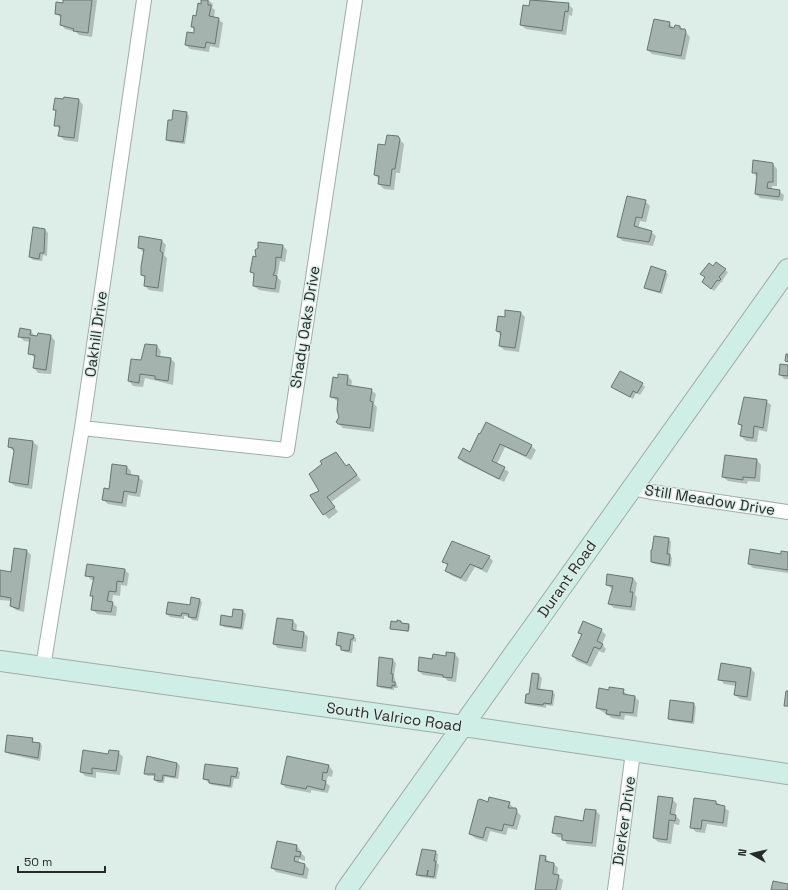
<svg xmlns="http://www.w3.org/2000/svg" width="788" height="890" font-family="'Space Grotesk',sans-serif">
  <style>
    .shadow { fill: #0003 }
    .building { fill: #a4b3ae; stroke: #687671 }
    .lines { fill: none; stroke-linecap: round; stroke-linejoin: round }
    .street-casing { stroke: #9eada8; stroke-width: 16 }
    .secondary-casing { stroke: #9eada8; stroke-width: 22 }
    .street { stroke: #fff; stroke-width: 14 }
    .secondary { stroke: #cfeee5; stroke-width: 20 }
    .labels { text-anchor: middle; stroke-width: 3; stroke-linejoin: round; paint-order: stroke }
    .street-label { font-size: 15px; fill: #252b29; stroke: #ddede7 }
  </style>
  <rect width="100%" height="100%" fill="#ddede7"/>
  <path class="shadow" d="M64,0H97L92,37L79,35L76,32L65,29L61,24V18L56,13L63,4Z
    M202,0H208L213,4L212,8L215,10L214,18L218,19L223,23L219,48L210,46L209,52L190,49L186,45L195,34V30L192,27Z
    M531,0H547L568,4L573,9L572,16L569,15L566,35L526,29L521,25L530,7Z
    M669,23L675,29L680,27L684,30L690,37L685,60L652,54L648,50Z
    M79,100L83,105L78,142L64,140L59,135L60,130L56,125L57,112L54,109Z
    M186,113L189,116L185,144L170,142L167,140Z
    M397,137L404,144L400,173H396L394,190L384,189L379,184L380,180L375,175L386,146Z
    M773,164L777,169V186H772V190L779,191L784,195L783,201L760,198L756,194L757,177L753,172Z
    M645,201L650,206L646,222L640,221L638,229L651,232L656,236L653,246L623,241L618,237Z
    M45,230L48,233L47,256L43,255L42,261L33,260L30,257Z
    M161,240L166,245L164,255L167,258L163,292L149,290L145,286L146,279L142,275L144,253L139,248Z
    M283,246L287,250L285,262L280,261L277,277L281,281L279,293L259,290L254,286L255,275L251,272L257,258Z
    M713,268L725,270L728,272L722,281L723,282H721L714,291L706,284V278L702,274Z
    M665,272L668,274L662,294L648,290L645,287Z
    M521,313L525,317L519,352L504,350L500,346L501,336L497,331L505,318Z
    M31,331L35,337L51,336L55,341L51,374L38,373L34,368L35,358L29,353L30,342L24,341L19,336Z
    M157,346L161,351L160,357L171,359L175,363L173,385L145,378L143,387L133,386L129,381L141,361Z
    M788,366V379H784L780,374Z
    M348,376L352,381L351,387L371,390L376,394L374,404L377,407L374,432L343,428L338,423L339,402L331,397L338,379Z
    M642,384L645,387L640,395L636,393L633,399L612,387Z
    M766,401L771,405L767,432L759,430L757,442L746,441L741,436L742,427L739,424Z
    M479,435L531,446L536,450L531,460L505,447L497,464L509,472L504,482L463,462L459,458L471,453Z
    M10,439L33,442L38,446L32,489L15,486L10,482L15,452L9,447Z
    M336,453L347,467L353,470L361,480L331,502L338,512L329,519L324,514L321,491Z
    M757,460L761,465L760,482L748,481L747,484L728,481L723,477Z
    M127,467L131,471V476L138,477L143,481L140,497L128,495L126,507L108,504L103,500Z
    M669,539L671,542L670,555L672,558L671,567L655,564L652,562Z
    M27,551L31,555L24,612L16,610L11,606L12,601L0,600V571L12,573Z
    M788,553V573L753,568L749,564Z
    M489,557L493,561L487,573L475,567L466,582L451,575L446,571L448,566L443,561Z
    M125,570L129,574L127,586L121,585L120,596L113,595L112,603L117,607L116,616L97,614L92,609L94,598L91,596L95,580H91L87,575Z
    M633,578L637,583L635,595L637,597L635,611L614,608L609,604L613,590L607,585Z
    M200,600L202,602L198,621L192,620L189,616H184V619L170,617L167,614L191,606Z
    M234,610L243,611L246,614L243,630L224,627L221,624L233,618Z
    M293,621L297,625L296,632L304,633L308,637L306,652L278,648L274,644Z
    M401,621L402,624L410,626L409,632L391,628Z
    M601,630L606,635L602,644L606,649L604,653L599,651L591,667L577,661L573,656L582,636L579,632Z
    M353,636L356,638V642L353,641L352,653L345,652L337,645Z
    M447,653L455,654L459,659L456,682L448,681L445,678L423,675L419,671L433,660L447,657Z
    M393,660L396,663L394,676L398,688H394V690L381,688L378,686Z
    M750,668L755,673L751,701L740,699L735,695L736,686L724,684L720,679Z
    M539,675L542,678L540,690L552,692L555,694L553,706L546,705V708L529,705L526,703Z
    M623,690L628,696L635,697L639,701L637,717L625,715L624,720L612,718L597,708L610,691Z
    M694,704L696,707L694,724L672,721L669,718Z
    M32,739L35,743H40L42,746L40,761L9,754L6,751Z
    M118,752L123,757L120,775L96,772V778L85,776L81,772L109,755Z
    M148,757L177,763L180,766L178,779L165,777L164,783H158L155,780L156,776H148L145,774Z
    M329,766L333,771L332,777L328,776L326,783L330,786L328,793L311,790V793L286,788L282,784Z
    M237,769L240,772L239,779H234L232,788L212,785L204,779Z
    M672,799L677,804L675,815L680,820L679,825L674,824L671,844L658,842L654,838Z
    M716,802L729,811L727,827L707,824L705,833L696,832L691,827Z
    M509,803L521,816L517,830L508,828L506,835L490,831L487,842L475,838L470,834L488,804Z
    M596,811L600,815L596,847L567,844L563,838L558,837L553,833L584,822Z
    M277,842L297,846L301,851V853L305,857V861L299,859V863L305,865L309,869L307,879L276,872L272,868Z
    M435,852L438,854L437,863L439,865L436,879L420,877L417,874Z
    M545,857L550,863L554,864L558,868L557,876L563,880L561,890H536Z"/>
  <path class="building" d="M63,0H92L88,33L73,31L74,29L60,25L61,15L55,14L56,2L63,3Z
    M201,0H208V5H211V7L209,16L219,18L215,44L206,42L205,48L185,45L187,32L194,33V27H191L193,15L196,16L198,3L201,4Z
    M530,0L569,3L568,12L565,11L562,31L520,25L523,5L529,6Z
    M654,19L670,22L669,27L674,28L675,25L680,26V29H685L686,32L681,56L647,50Z
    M64,97L79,99L74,138L58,136L60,126H54L56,110H53L55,98L63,99Z
    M173,110L187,112L183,142L166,140L168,120H172Z
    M387,135L398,136L400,139L395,169H392L390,186L378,184L379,176L374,175L378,144L385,145Z
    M753,160L773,163V182H768L767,188L780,190L779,197L755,194L757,173H752Z
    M627,196L646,200L642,218L636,217L634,226L652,231L649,242L617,237Z
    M33,227L45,229L44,253H40L39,259L29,257Z
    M139,236L162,240L160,251L163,253L158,288L144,286L145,276L141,275V267L144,249L138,248Z
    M258,242L283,245L281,258L276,257L275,271L273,275L277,276L275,289L253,286L254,273L250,272L253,256L256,257L255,250L258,248Z
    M716,262L726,269L719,277L721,279L719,281L717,280L711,289L702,282L705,277L700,274L709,263L713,266Z
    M651,266L666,271L660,292L644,288Z
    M505,310L521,312L515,348L499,346L501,332L496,331L498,316L505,317Z
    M20,328L31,330L30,335L37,336L38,333L51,335L46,370L33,368L35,355L28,354L30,338L18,337Z
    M145,344L157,345L156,356L171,358L168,381L155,379V376L140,374L139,383L128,381L131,359L141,360Z
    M786,354H788V362L785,361Z
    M780,364L788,365V376L779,375Z
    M620,371L643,383L637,393L633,391L630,397L611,387Z
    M338,374L348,375L347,385L372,389L370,401L373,402L370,428L338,424L336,422L339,417L337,410L338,398L330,397L333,377L338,378Z
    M744,397L767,400L763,428L754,426L753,438L740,436L742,425L738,424Z
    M486,422L532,445L526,456L500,444L492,461L505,467L499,479L458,458L463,448L470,452L479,433L480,434Z
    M9,438L33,441L28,485L9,482L14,451L13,448L8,447Z
    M336,452L346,466L349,464L357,475L327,497L335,507L323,515L311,497L310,495L319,491L309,474L322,464L320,461Z
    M725,455L757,459L755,478L743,477V480L722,477Z
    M112,464L127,466L126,474L139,476L136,493L124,491L122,503L102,500L104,488L109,489Z
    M654,536L669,538L667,554H670L669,565L651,562V550H652Z
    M452,541L490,556L482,569L470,564L461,578L445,571L448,564L442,562Z
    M14,548L27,550L19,609L10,606L11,598L0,596V570L11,572Z
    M750,549L781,554V551L788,552V570L748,564Z
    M87,564L125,569L123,582L117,581L116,592L109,591L107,601L113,602L111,612L91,610L93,596H90L94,577L85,576Z
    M607,574L633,578L630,592H633L631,607L608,604L613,586L606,585Z
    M191,597L200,599L196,618L188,617L189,614L182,613L181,616L166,614L168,602L190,605Z
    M233,609L243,610L241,628L220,625L221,615L232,617Z
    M277,618L293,620L292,630L304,632L302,648L273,644Z
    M397,620L401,621V623L409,624L408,631L390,629L391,621L397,622Z
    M583,621L602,629L597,641L603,644L600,649L594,647L587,663L572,656L582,634L578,633Z
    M338,632L354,635L353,639H351L349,651L341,650V646L336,645Z
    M446,652L455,653L452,678L443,677V675L418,671L419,657L432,659L433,654L446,656Z
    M379,657L393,659L391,674H393L392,682H395V686L392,685V688L377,686Z
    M721,663L751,668L747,697L734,695L736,682L718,680Z
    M532,673L539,674L537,689L553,691L551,704L544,703L543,705L525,703L526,694H529Z
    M609,687L624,689L623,694L635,696L633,713L620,712V716L606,714L607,710L596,708L599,688L609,690Z
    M786,691H788V706H784Z
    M670,700L694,703L692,722L668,719Z
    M7,735L33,738L32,742L40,743L38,758L5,752Z
    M83,750L108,754L109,750L119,751L116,771L92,768V774L80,772Z
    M147,756L177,763L175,777L163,775L162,781L154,780L155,774H144Z
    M287,756L329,765L327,773L323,772L322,780L326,781L324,790L307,786L306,789L281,784Z
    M205,764L238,768L236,777L231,776L230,786L209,783V780L203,779Z
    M658,796L673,798L670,814L676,815L675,821L669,820L667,840L653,838Z
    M489,797L510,802L508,808H516L517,811L513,826L504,824L502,831L486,827L483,838L469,834L478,800L480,799L488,802Z
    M694,798L716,801V804L725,806L723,823L702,820L701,829L690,828Z
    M585,809L596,810L592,843L562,840V834L552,833L555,816L583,821Z
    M277,841L297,845L296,851L301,852L300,857L295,856L294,861L305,864L303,875L271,868Z
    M422,849L436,851L434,861H436L434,877L427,876L428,870L427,876L416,875Z
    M540,855L546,856L545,861L554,863L553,874L559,875L556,890H535Z
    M773,881L788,884V890H771Z"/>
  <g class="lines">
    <defs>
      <path id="street" d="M82,428L287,450L355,0
        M632,488L651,492L788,512
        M43,667L82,428L144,0
        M615,890L633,752"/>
      <path id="secondary" d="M0,661L436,722L788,774
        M346,890L788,269"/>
    </defs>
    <use href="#street" class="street-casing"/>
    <use href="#secondary" class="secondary-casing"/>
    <use href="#street" class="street"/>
    <use href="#secondary" class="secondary"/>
  </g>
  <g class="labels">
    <g class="street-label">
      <text transform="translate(305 327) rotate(-81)" y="5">Shady Oaks Drive</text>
      <text transform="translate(96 334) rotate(-82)" y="5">Oakhill Drive</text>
      <text transform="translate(710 500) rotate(9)" y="5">Still Meadow Drive</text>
      <text transform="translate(567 579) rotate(-55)" y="5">Durant Road</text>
      <text transform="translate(394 717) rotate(8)" y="5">South Valrico Road</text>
      <text transform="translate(624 821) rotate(-82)" y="5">Dierker Drive</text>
    </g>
  </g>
  <g transform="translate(752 854) rotate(278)" stroke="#ddede7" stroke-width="3" paint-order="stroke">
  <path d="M0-3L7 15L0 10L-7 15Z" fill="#252b29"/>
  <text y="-6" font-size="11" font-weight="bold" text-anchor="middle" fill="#252b29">N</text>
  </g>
  <path d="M18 866v6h87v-6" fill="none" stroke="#252b29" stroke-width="2"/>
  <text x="24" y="866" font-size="12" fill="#252b29" stroke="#ddede7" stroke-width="3" paint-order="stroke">50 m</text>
</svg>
